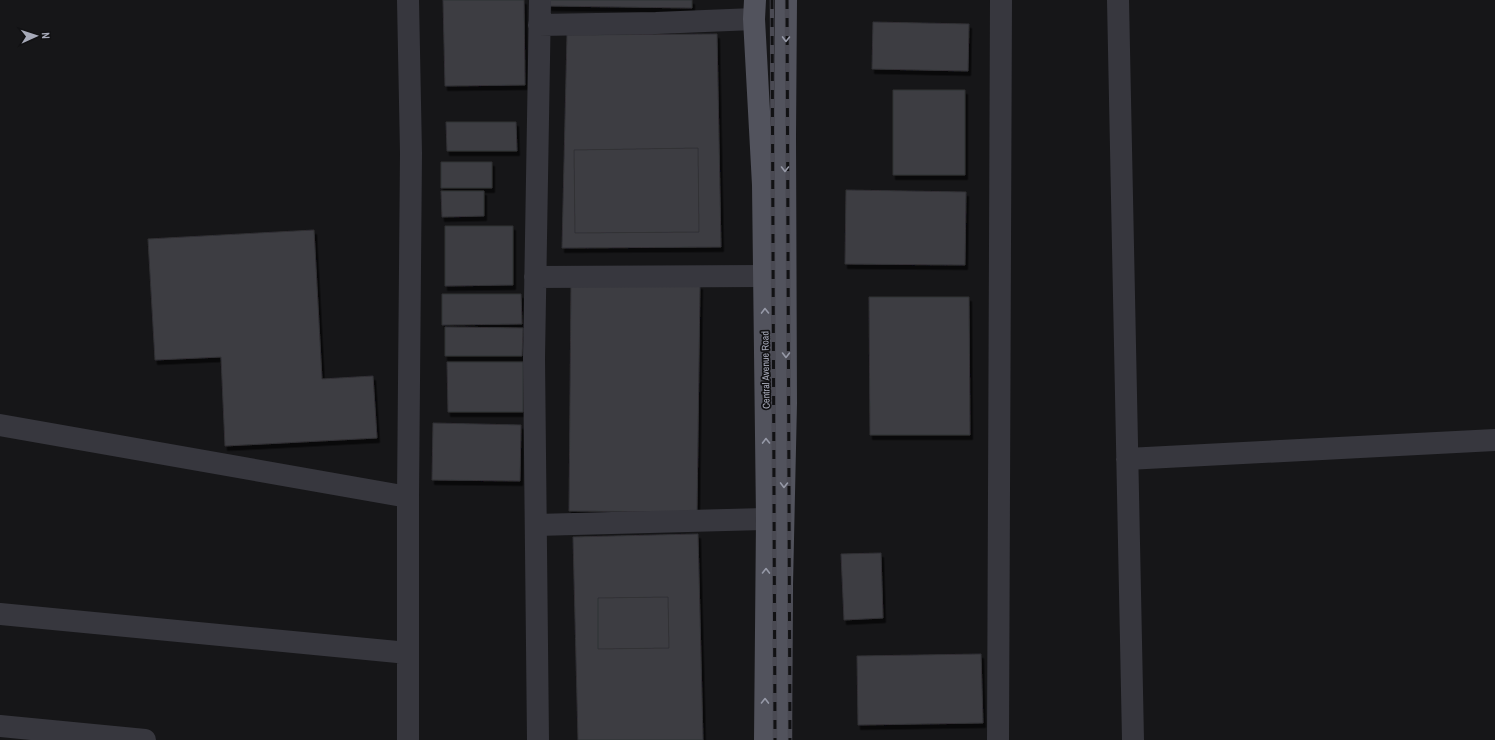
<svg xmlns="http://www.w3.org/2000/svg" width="1495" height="740" font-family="'Archivo Narrow',sans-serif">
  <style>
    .building { fill: #3d3e43; stroke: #313034; filter: url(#shadow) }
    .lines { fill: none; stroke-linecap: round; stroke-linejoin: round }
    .minor { stroke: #37373e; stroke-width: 22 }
    .primary { stroke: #52535d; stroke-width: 22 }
    .rail-casing { stroke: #4a4a53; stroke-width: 4.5 }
    .rail { stroke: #111113; stroke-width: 3; stroke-dasharray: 9; stroke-linecap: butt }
    .oneway { stroke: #9699a7 }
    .labels { text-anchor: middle; stroke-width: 3.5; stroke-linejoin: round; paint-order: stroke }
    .street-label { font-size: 10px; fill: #a7aab9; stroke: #111113 }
  </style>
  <defs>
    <filter id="shadow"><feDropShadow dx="2.5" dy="4.5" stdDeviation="0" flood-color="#0009"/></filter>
  </defs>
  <rect width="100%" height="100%" fill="#161618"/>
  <path class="building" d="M443,0H524L525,85L445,86Z
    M549,0H692V8L549,6Z
    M873,22L969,24L968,71L872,69Z
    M717,34L721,247L562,248L567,35Z
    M893,90H965V175H893Z
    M446,122H516L517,151H447Z
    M698,148L699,232L575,233L574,150Z
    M441,162H492V188H441Z
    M846,190L966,192L965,265L845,264Z
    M441,191H484V216L442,217Z
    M445,226H513V285L445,286Z
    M314,230L322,379L373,376L377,438L225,446L221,357L155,360L148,239Z
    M571,284L700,285L697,512L569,511Z
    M442,294H521L522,324L442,325Z
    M869,297H969L970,435H870Z
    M445,327L523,328L522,356H445Z
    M447,362H523V412H448Z
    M433,423L521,425L520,481L432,480Z
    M698,534L703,740H578L573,537Z
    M881,553L883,618L844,620L841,554Z
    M668,597L669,648L598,649V598Z
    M981,654L983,723L858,725L857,656Z"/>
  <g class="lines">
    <path class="minor" d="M1118,0L1133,740
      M539,25L656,23L754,19
      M535,277L764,276
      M0,425L408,497
      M1127,459L1495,440
      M536,525L767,519
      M0,614L408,653
      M0,726L145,740
      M408,740V497L411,153L408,0
      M538,740L534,358L540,0
      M998,740L1001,0"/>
    <path class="primary" d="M755,0L754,19L763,185L767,519L765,740
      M781,740L782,585L786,403L785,136L786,0"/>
    <defs>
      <path id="rail" d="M772,0L775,740
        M787,0L790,740"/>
    </defs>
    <use href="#rail" class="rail-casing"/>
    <use href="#rail" class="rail"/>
  </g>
  <defs><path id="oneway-chevron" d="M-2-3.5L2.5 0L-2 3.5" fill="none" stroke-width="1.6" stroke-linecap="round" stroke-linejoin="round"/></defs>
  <g class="oneway">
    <use href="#oneway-chevron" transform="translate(786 39) rotate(91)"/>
    <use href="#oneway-chevron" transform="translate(785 169) rotate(90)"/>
    <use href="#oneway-chevron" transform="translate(765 311) rotate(-91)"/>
    <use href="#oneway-chevron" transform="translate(786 355) rotate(90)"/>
    <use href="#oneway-chevron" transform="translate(766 441) rotate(-91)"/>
    <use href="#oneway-chevron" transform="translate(784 485) rotate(91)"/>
    <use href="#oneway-chevron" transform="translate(766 571) rotate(-89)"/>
    <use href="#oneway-chevron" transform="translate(765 701) rotate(-89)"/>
  </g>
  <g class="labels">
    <g class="street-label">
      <text transform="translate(765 370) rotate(-91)" y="4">Central Avenue Road</text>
    </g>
  </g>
  <g transform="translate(36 36) rotate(87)" stroke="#111113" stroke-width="3" paint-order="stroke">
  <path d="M0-3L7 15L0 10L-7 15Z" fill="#a7aab9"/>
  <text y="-6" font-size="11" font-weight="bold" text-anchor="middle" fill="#a7aab9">N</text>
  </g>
</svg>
